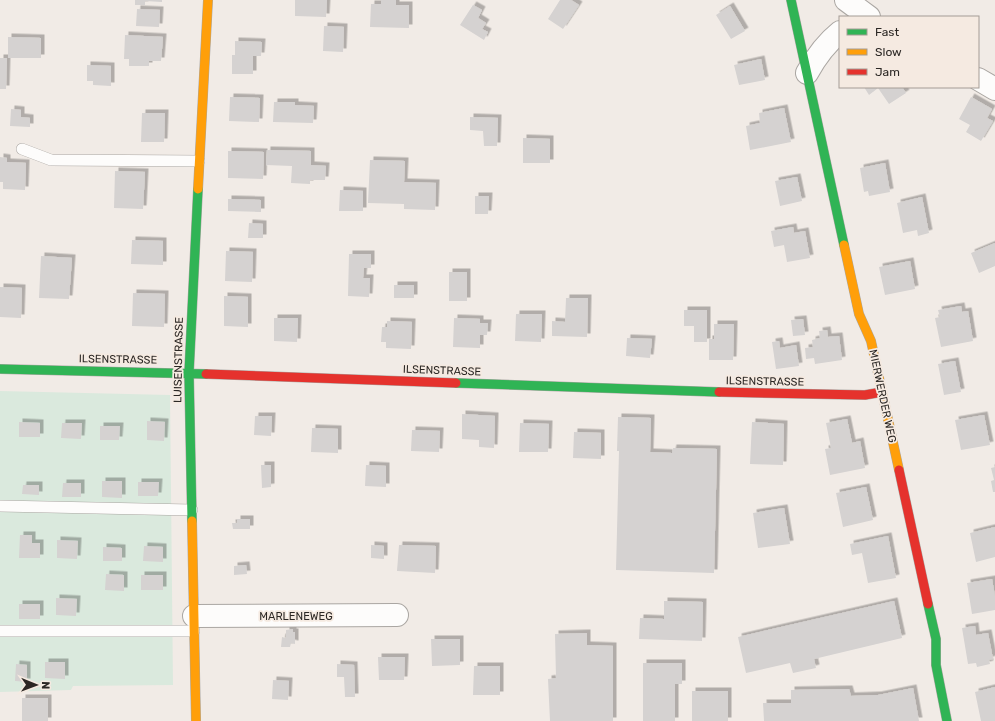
<svg xmlns="http://www.w3.org/2000/svg" width="995" height="721" font-family="Rubik,sans-serif">
  <style>
    .green { fill: #dae9dd }
    .building { fill: #d5d2d1; filter: url(#shadow) }
    .lines { fill: none; stroke-linecap: round; stroke-linejoin: round }
    .lane-casing { stroke: #aaa6a2; stroke-width: 12 }
    .street-casing { stroke: #aaa6a2; stroke-width: 24 }
    .fast-casing { stroke: #aaa6a2; stroke-width: 10 }
    .slow-casing { stroke: #aaa6a2; stroke-width: 10 }
    .jam-casing { stroke: #aaa6a2; stroke-width: 10 }
    .lane { stroke: #fdfcfb; stroke-width: 11 }
    .street { stroke: #fdfcfb; stroke-width: 22 }
    .fast { stroke: #30b455; stroke-width: 9 }
    .slow { stroke: #ff9f0a; stroke-width: 9 }
    .jam { stroke: #e5322d; stroke-width: 9 }
    .labels { text-anchor: middle; stroke-width: 3.5; stroke-linejoin: round; paint-order: stroke }
    .street-label { font-size: 11px; fill: #2b2724; stroke: #f5eae1 }
  </style>
  <defs>
    <filter id="shadow"><feDropShadow dx="3.5" dy="-3.5" stdDeviation="0" flood-color="#0004"/></filter>
  </defs>
  <rect width="100%" height="100%" fill="#f1ebe6"/>
  <path class="green" d="M0,391L170,395L173,685L73,686L71,690L0,692Z"/>
  <path class="building" d="M135,0H162V2L145,1V5H135Z
    M295,0H327L326,17L295,16Z
    M381,0H396V5H409V28L370,27L371,4H381Z
    M560,0H571L579,5L563,29L548,19Z
    M473,5L482,10L478,18L486,23L482,29L488,32L484,40L460,25Z
    M730,6L745,31L731,39L716,15Z
    M137,9L160,10L159,27L136,26Z
    M324,26L344,27L343,52L323,51Z
    M125,35L163,37L161,61H149V66H129V59H124Z
    M8,37L41,38V58H8Z
    M235,41L262,42L261,56H253V74H232V55H235Z
    M0,58H7L6,89H0Z
    M761,59L765,80L739,85L734,65Z
    M87,65L111,66V86L93,85V81H87Z
    M864,87H902L906,93L889,104L878,88L869,95Z
    M230,97L260,98L259,122L229,121Z
    M971,97L992,109L987,118L993,121L981,141L966,132L970,125L959,119Z
    M274,102H295V105L314,106L313,123L273,122Z
    M784,108L791,142L750,150L746,126L760,123L759,113Z
    M11,109L21,110V117L30,118V127L10,126Z
    M142,113H165L164,142H141Z
    M470,117L498,118L497,146H484L483,131L470,130Z
    M523,138L550,139V163H523Z
    M267,150L311,151V165L326,166L325,180H310V184L291,183L292,166L266,165Z
    M228,151L264,152L263,179L228,178Z
    M0,157L7,158V162L26,163L25,190L3,189V182H0Z
    M370,160L405,161L404,182L436,183L435,210L404,209V204L368,203Z
    M885,163L890,192L869,196L868,191L864,192L860,168Z
    M115,171L145,172L143,209L114,208Z
    M797,177L802,201L780,206L775,181Z
    M340,190L363,191V211H339Z
    M475,196H489L488,214H475Z
    M922,197L929,233L918,236L917,230L903,233L897,203Z
    M228,199L261,200V212L228,211Z
    M249,223L263,224V238H248Z
    M793,227L794,233L805,231L810,258L787,262L784,245L774,247L771,231Z
    M132,240L163,241V265L131,264Z
    M995,243V266L979,273L971,253Z
    M226,251L253,252L252,282L225,281Z
    M349,254H371V268H364L363,278H370L369,297L348,296Z
    M41,256L72,258L69,299L39,298Z
    M910,261L915,289L885,295L879,267Z
    M449,272H467V301H449Z
    M394,285H414V298H394Z
    M0,287L22,288L21,318L0,317Z
    M133,293L165,294L164,327L132,326Z
    M224,296L248,297V327L224,326Z
    M566,298H588L587,337L552,336V321L565,322Z
    M961,306L962,312L968,311L973,341L941,347L935,318L940,317L938,310Z
    M684,310H707V342H694V326H684Z
    M516,314H542L541,342L515,341Z
    M274,318H298L297,342L274,341Z
    M454,318L480,319V323H488L487,335H480V348L453,347Z
    M803,319L805,335L793,336L791,320Z
    M387,321L412,322L411,349L386,348V342H381L382,327H387Z
    M714,324H734L733,360H709V339H714Z
    M827,330L828,337L839,336L842,360L815,364L814,358L806,359L805,348L813,347L812,340L820,338L819,331Z
    M627,338L652,339L650,358L626,356Z
    M779,341L780,348L796,345L799,366L776,369L772,342Z
    M955,361L961,392L944,395L938,364Z
    M462,414L495,416L494,448L479,447V440L462,439Z
    M984,415L990,445L961,450L955,420Z
    M255,416H272L271,436L254,435Z
    M618,417L651,418L650,452L672,453L673,448L717,449L714,573L616,570L619,451H617Z
    M847,419L852,443L860,441L865,468L830,475L825,449L831,448L826,423Z
    M147,421L165,422L164,441L147,440Z
    M19,422L40,423V437H19Z
    M752,422L784,424L783,465L750,464Z
    M62,423H82L81,439L61,438Z
    M520,423L549,424L548,452H519Z
    M100,426H120L119,440H100Z
    M312,428L338,429V453L311,452Z
    M412,430L440,431L439,452L411,451Z
    M574,432L601,433V459L573,458Z
    M261,465H271V487L262,488Z
    M366,465L386,466V487L365,486Z
    M995,467V492H993L991,481L994,480L991,468Z
    M102,481H122V498L102,497Z
    M138,482H159L158,496H138Z
    M63,483H81V497H62Z
    M23,485H39V495L22,494Z
    M866,487L873,520L843,527L836,493Z
    M784,508L790,544L758,548L753,513Z
    M237,519H250V529H233L232,523H237Z
    M995,527V557L976,562L970,533Z
    M20,535H32V543H40V558H19Z
    M888,536L896,578L868,583L862,553L852,555L850,544Z
    M57,540L78,541L77,559L57,558Z
    M371,545L384,546V559L371,558Z
    M399,545L436,546L435,573L397,571Z
    M144,546L163,547V562L143,561Z
    M103,547L122,548V561H103Z
    M246,565L247,574L234,575V566Z
    M106,574L124,575V591L105,590Z
    M141,575H163V590H141Z
    M992,579L995,596V610L972,614L967,583Z
    M56,598L77,599L76,616L56,615Z
    M664,601L703,602L702,641L639,639L640,618L664,619Z
    M894,601L902,638L814,659L816,668L793,673L790,663L746,673L738,637Z
    M19,604H40V619H19Z
    M975,626L976,635L988,633L993,659L989,660L990,664L977,667L976,663L968,664L962,628Z
    M293,629V632H295V644L291,643L290,647H281L282,637L286,638V630Z
    M587,633V645L613,646V721H550L548,679L556,678L555,634Z
    M431,639H460V665L432,666Z
    M378,657H405L404,680H379Z
    M45,662H65V679L45,678Z
    M643,663H682V684H675V721H643Z
    M16,664L27,665V682L15,681Z
    M337,664L354,665L355,697H345L344,677H337Z
    M474,666H500V695H473Z
    M273,680L289,681L288,700L272,699Z
    M995,687V721H981L975,692Z
    M913,688L919,721H764L763,703H791V690L849,689L851,696L878,695Z
    M692,691H728V721H692Z
    M22,698H48V721H22Z"/>
  <g class="lines">
    <defs>
      <path id="lane" d="M22,149L51,160L199,161
        M0,506L192,510
        M0,631H194"/>
      <path id="street" d="M846,0L869,17
        M807,73C816,57 825,44 840,32
        M978,79L995,89
        M194,616L397,615"/>
      <path id="fast" d="M791,0L844,245
        M0,369L206,374
        M456,383L719,392
        M192,521L189,373L198,189
        M928,604L936,639V665L947,721"/>
      <path id="slow" d="M198,189L208,0
        M844,245L859,314L871,341L899,470
        M192,521L196,721"/>
      <path id="jam" d="M206,374L456,383
        M719,392L865,395L882,392
        M899,470L928,604"/>
    </defs>
    <use href="#lane" class="lane-casing"/>
    <use href="#street" class="street-casing"/>
    <use href="#fast" class="fast-casing"/>
    <use href="#slow" class="slow-casing"/>
    <use href="#jam" class="jam-casing"/>
    <use href="#lane" class="lane"/>
    <use href="#street" class="street"/>
    <use href="#fast" class="fast"/>
    <use href="#slow" class="slow"/>
    <use href="#jam" class="jam"/>
  </g>
  <g class="labels">
    <g class="street-label">
      <text transform="translate(118 359) rotate(1)" y="4">ILSENSTRASSE</text>
      <text transform="translate(178 360) rotate(-89)" y="4">LUISENSTRASSE</text>
      <text transform="translate(442 370) rotate(2)" y="4">ILSENSTRASSE</text>
      <text transform="translate(765 381) rotate(1)" y="4">ILSENSTRASSE</text>
      <text transform="translate(883 396) rotate(78)" y="4">MIERWERDER WEG</text>
      <text x="296" y="620">MARLENEWEG</text>
    </g>
  </g>
  <rect x="839" y="16" width="140" height="72" fill="#f5eae1" stroke="#a49c95"/>
  <rect x="847" y="29" width="20" height="6" fill="#30b455" stroke="#a49c95"/>
  <text x="875" y="36" font-size="12" fill="#2b2724">Fast</text>
  <rect x="847" y="49" width="20" height="6" fill="#ff9f0a" stroke="#a49c95"/>
  <text x="875" y="56" font-size="12" fill="#2b2724">Slow</text>
  <rect x="847" y="69" width="20" height="6" fill="#e5322d" stroke="#a49c95"/>
  <text x="875" y="76" font-size="12" fill="#2b2724">Jam</text>
  <g transform="translate(36 685) rotate(91)" stroke="#f5eae1" stroke-width="3" paint-order="stroke">
  <path d="M0-3L7 15L0 10L-7 15Z" fill="#2b2724"/>
  <text y="-6" font-size="11" font-weight="bold" text-anchor="middle" fill="#2b2724">N</text>
  </g>
</svg>
